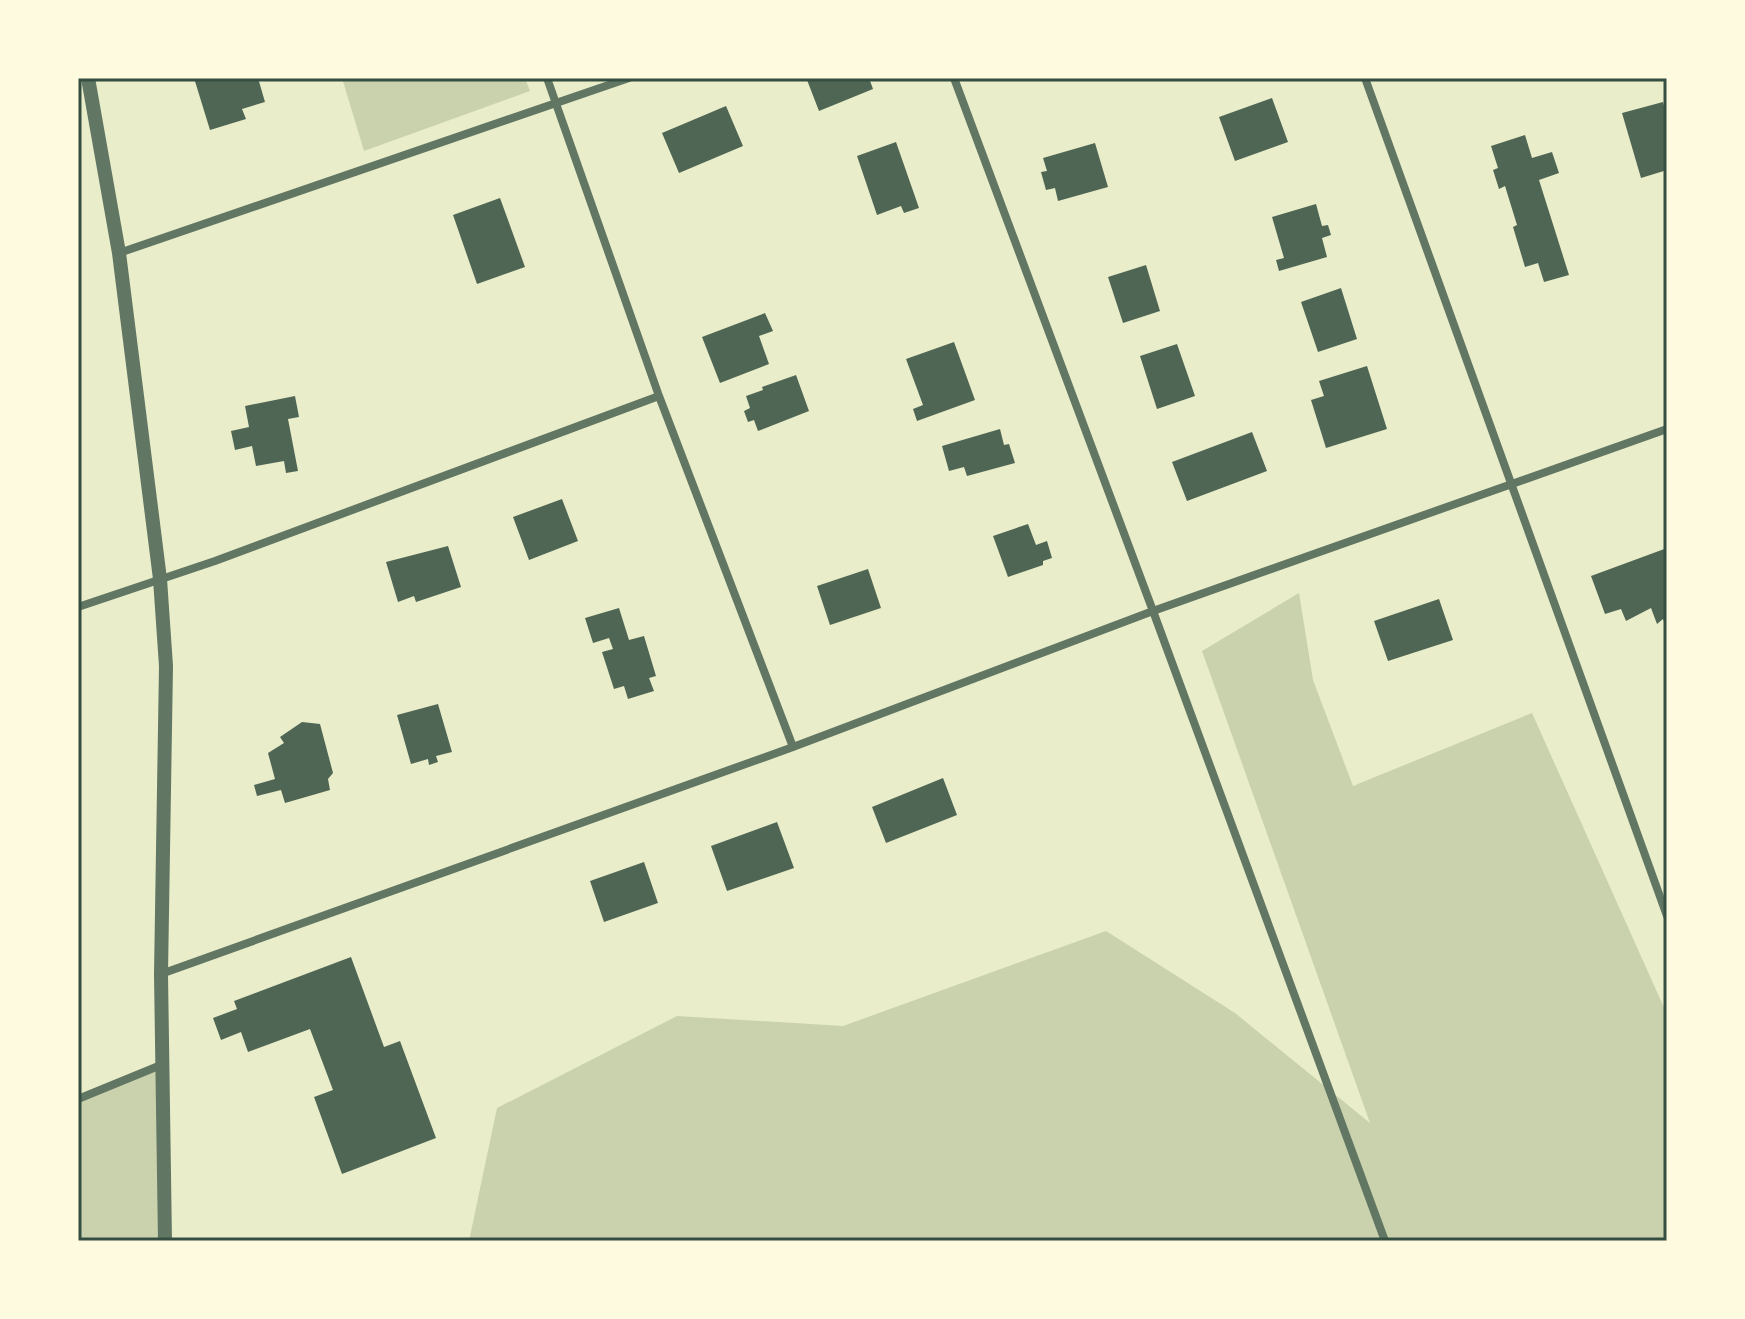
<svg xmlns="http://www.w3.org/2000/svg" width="1745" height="1319" font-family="'Fira Sans Condensed',sans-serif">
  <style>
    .green { fill: #cad2ad }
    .building { fill: #4f6655 }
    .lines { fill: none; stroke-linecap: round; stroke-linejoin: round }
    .minor { stroke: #617663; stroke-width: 8 }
    .tertiary { stroke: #617663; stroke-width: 14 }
    .neatline { fill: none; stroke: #344e41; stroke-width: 3 }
  </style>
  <rect width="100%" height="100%" fill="#e9edc9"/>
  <path class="green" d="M342,78H525L530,91L364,151Z
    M1299,593L1313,680L1353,786L1532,713L1666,1012L1667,1241H469L497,1108L677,1016L843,1026L1106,931L1235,1013L1370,1123L1202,651Z
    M161,1065L169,1241H78V1099Z"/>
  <path class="building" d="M194,78H258L265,102L242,109L246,119L210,130Z
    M812,78H869L873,89L819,111L807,80Z
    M1272,98L1288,142L1235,161L1219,117Z
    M1663,102L1667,117V170L1641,178L1622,113Z
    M726,106L743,146L679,173L662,133Z
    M1525,135L1532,158L1552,152L1559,173L1539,180L1569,275L1544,282L1538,263L1525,267L1513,227L1517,225L1505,186L1499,189L1493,170L1498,168L1491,146Z
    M896,142L919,208L904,213L901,206L877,215L857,156Z
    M1095,143L1108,187L1058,201L1055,188L1046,190L1041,172L1047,171L1043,158Z
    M500,198L525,267L477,284L453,215Z
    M1316,204L1322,226L1328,225L1331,235L1322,238L1327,257L1279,271L1276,260L1284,258L1272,217Z
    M1146,265L1160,311L1123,323L1108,277Z
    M1341,288L1357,339L1318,352L1301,302Z
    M765,313L773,331L759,336L769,364L720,383L702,337Z
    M954,342L975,400L917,421L913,409L923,405L906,359Z
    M1177,344L1195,396L1157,409L1140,356Z
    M1367,366L1387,429L1326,448L1311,400L1324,396L1319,381Z
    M796,375L809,411L758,431L754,420L748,422L744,411L750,408L746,396L763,390L762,387Z
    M295,396L299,417L288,419L298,471L286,473L284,461L256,466L252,446L235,450L231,431L249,427L245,406Z
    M1000,429L1004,445L1009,444L1015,463L967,476L964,467L949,471L942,446Z
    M1252,432L1267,471L1187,501L1172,462Z
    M562,499L578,541L529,560L513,517Z
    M1028,524L1036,545L1047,541L1052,558L1043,561V565L1008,577L993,536Z
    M448,546L461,587L416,602L414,596L398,602L386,562Z
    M1667,548V629L1663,619L1657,624L1651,608L1626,621L1621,609L1605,614L1591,576Z
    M868,569L881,608L830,625L817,586Z
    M1439,599L1453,640L1388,661L1374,621Z
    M619,608L629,640L644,636L656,676L649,678L654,691L628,699L624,686L614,689L602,652L613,649L609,638L593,643L585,618Z
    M438,704L452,752L436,756L438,762L429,765L428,759L411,764L397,715Z
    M302,722L320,724L333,773L328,779L330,790L285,803L281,790L257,796L254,785L275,779L268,753L284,743L280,737Z
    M943,778L957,815L886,843L872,807Z
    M777,822L794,868L727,891L711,846Z
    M644,862L658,903L604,922L590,881Z
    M351,957L384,1047L400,1041L436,1138L342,1174L314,1097L333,1090L310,1029L248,1052L241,1032L221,1040L213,1018L237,1009L234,1001Z"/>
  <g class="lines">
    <path class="minor" d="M547,78L659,396L793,747
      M954,78L1153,611L1385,1241
      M1365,78L1667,916
      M119,253L629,78
      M78,607L215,561L659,396
      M161,974L793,747L1153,611L1667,429
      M78,1099L161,1065"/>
    <path class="tertiary" d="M88,78L119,253L160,579L166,666L161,974L165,1241"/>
  </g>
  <rect width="1745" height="1319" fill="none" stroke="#fefae0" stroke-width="160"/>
  <rect x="80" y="80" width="1585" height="1159" class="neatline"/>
</svg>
